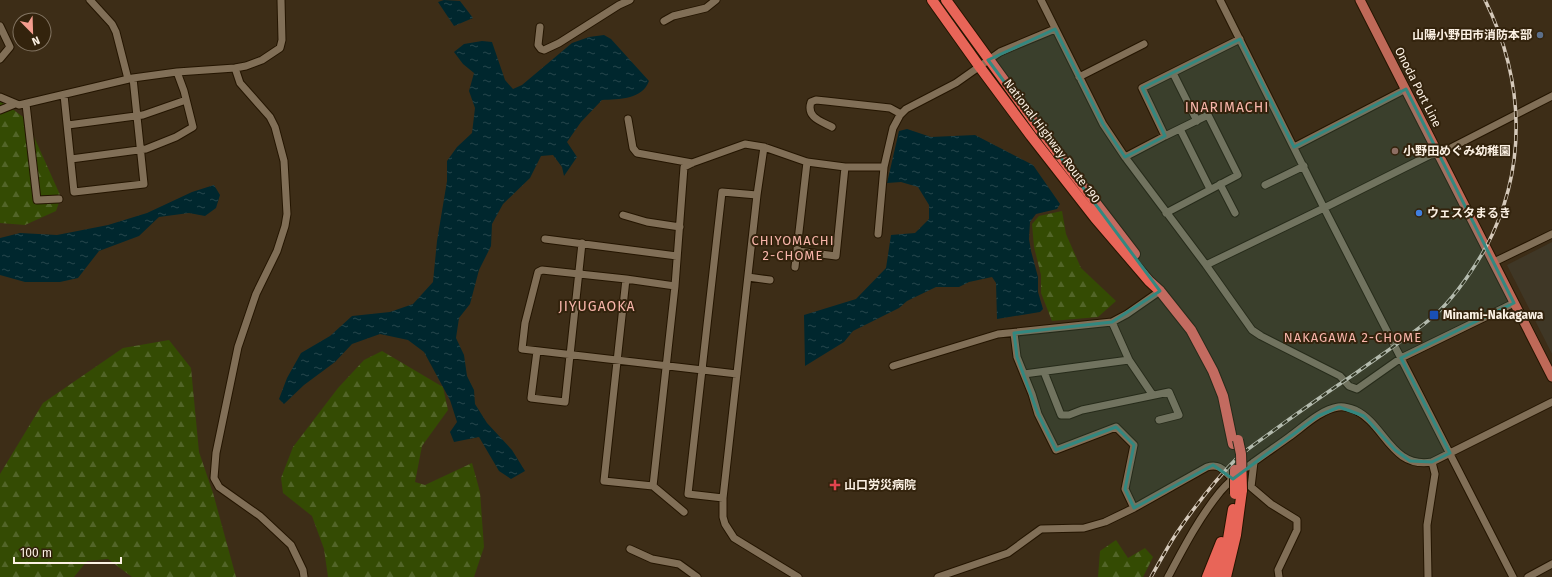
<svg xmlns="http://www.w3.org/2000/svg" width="1552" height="577" font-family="'Fira Sans','Noto Sans JP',sans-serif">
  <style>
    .education { fill: #3f3726 }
    .forest { fill: url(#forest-firs) }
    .water { fill: url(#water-ripples) }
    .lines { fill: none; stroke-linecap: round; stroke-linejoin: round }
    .minor-casing { stroke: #241501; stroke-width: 9 }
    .major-casing { stroke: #241501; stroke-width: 11 }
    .highway-casing { stroke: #241501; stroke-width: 12 }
    .minor { stroke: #816f57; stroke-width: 7 }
    .major { stroke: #bf6958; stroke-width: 9 }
    .highway { stroke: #e86558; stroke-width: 10 }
    .rail-casing { stroke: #d5c9ba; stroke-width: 3.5 }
    .rail { stroke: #33230d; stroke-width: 2; stroke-dasharray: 6; stroke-linecap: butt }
    .highway-bridge-casing { stroke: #241501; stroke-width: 12; stroke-linecap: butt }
    .highway-bridge { stroke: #e86558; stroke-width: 10 }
    .marked { fill: #338880; fill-opacity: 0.2; stroke: #338880; stroke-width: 3; stroke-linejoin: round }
    .service-dot { fill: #5c6f8a; stroke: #33230d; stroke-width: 1.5 }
    .education-dot { fill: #8d6e63; stroke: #33230d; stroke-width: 1.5 }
    .shop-dot { fill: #3f7fe0; stroke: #33230d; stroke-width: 1.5 }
    .transit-dot { fill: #1a4fb4; stroke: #33230d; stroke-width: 1.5 }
    .health-dot { fill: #e0444e; stroke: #33230d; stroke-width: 1.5 }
    .labels { text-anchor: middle; stroke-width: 4; stroke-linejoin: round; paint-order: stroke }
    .poi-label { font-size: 12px; font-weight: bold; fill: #fcf1e4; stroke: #33230d; text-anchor: start }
    .street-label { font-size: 12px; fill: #fcf1e4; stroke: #33230d }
    .neighbourhood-label { font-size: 13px; letter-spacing: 1px; fill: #f8b5aa; stroke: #33230d }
    .quarter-label { font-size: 14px; letter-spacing: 1px; fill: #f8b5aa; stroke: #33230d }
  </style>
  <defs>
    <pattern id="forest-firs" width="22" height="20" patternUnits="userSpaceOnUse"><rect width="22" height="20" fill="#344b03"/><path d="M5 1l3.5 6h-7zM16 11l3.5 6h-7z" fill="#526528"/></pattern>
    <pattern id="water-ripples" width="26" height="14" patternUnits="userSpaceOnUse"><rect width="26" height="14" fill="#00272e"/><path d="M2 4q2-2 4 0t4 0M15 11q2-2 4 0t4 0" fill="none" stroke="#26474c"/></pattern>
  </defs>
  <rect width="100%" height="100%" fill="#3d2d17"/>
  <path class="education" d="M1552,242V354L1507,265Z"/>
  <path class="forest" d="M0,100L26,119L61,197L56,211L25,225L0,223Z
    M1062,211L1066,234L1081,268L1116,301L1098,317L1052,321L1041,293V275L1034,247L1032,224L1039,216Z
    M169,340L191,368L199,452L213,493L236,577H132L108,559L87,561L74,577H0V474L43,403L123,348Z
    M382,351L443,387L448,410L422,446L415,482L425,485L472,463L480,492L484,547L474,577H328L324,549L312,516L283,493L281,478L293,447L338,388L364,360Z
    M1116,540L1128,558L1145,548L1153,557L1143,577H1098L1100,551Z"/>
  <path class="water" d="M444,0L460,1L473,18L454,26L438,2Z
    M604,35L611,39L649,81C642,100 619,99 602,100L581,122L567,142L577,157L564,176L562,167L553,155L541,156L530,178L503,204L492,224L491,246L479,270L470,304L459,318L456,338L464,355L467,376L474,390L475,404L487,423L512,450L525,471L511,479L499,471L479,437L454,442L450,432L457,422L450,400L424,352L408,340L380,334L352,344L335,362L304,385L284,404L279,399L287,378L301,353L330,336L352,316L390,312L413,304L433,282L437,241L447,181V161L457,147L472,133L475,108L469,91L474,73L463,64L454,52L464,44L482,41L492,42L505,80L513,89L522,85L572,43L589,37Z
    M907,129L931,137L975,135L1033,165L1060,204L1057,209L1036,214L1030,222L1029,239L1031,251L1038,277V292L1043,309L1040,312L997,319L996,283L992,277L969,282L959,287H936L907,301L899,308L853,331L844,342L805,366L804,315L856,299L886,268L891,235L915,233L929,219V205L918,187L901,182L887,183L899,131Z
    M214,185L220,195L216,208L205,216L189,213L159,217L139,236L99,251L78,278L60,282H25L0,275V238L20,233L57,235L108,225L147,213L192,192Z"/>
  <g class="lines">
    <defs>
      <path id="minor" d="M90,0L112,24L116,32L128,79
        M1041,0L1103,124L1125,157L1206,265L1252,330L1261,336L1340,376L1349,386L1357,389L1401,358L1514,303
        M1220,0L1324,208L1513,577
        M664,21L673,16L706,8L716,0
        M0,26L10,47L0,59
        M540,27L538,45L541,49L544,50L559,43L619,5L630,0
        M235,68L240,83L270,117L275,127L284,161L287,214L285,226L277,251L256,294L238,347L216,453L214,478L219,487L260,516L291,545L303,570L304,577
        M1173,73L1197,121
        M1079,77L1144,44
        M64,95L74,192L144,184L133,78
        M0,97L19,105L133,78L177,72L235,68L246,66L262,60L280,48L282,40L281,0
        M26,104L37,200L59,199
        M0,110L15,104
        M628,119L633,148L637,153L692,163
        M68,125L143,115L186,100
        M832,127C820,121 806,117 811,102L816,100L826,101L890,108L901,114
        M1180,129L1210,189
        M1165,136L1142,88L1240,39
        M764,147L757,195L723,498V517L725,524L734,538L798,577
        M1294,147L1406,89
        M1125,157L1165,136L1208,115L1238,175L1166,213
        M71,159L146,149L176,137L193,127L184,91L177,72
        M1220,184L1235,213
        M1265,185L1304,166
        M623,215L647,222L680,227
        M878,234L884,167L893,128L900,115L906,109L956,83L1000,52L1055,29
        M545,239L677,256
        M798,251L836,256L845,167
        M1494,262L1552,234
        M1206,265L1324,208L1430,155L1439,154L1552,96
        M795,267L807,162
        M748,277L770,280
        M626,279L604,481L653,486L684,512
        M675,286L626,279L542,270L538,272L525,323L522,349L737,374
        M1112,322L1129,360L1152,394
        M1014,333L1017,357L1032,394L1038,414L1056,450L1116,427L1134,445L1125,489L1134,508
        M537,351L531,398L565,402L582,243
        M893,366L998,334L1112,322L1127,314L1160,291
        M1044,372L1061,415H1069L1082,410L1169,392L1179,415L1159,420
        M1024,374L1129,360
        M1254,462L1251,487L1271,504L1297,520V530L1278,570L1279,577
        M653,486L675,286L684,167L692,163L745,144L764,147L807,162L845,167H884
        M723,498L688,494L722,192L757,195
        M630,549L652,559L679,564L697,577
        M938,577L1008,553L1041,529L1084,528L1105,522L1134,508L1207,467C1220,463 1224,471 1233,479
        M1168,577C1184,547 1199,518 1220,492C1239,470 1266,454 1289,437C1303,427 1320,410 1338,407C1343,406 1350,408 1355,410C1385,424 1391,469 1432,462L1552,402
        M1428,577L1427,525L1435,474L1432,462
        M1528,577L1552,564"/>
      <path id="major" d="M1360,0L1552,377"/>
      <path id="highway" d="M932,0L979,66L1031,136L1095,218L1149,281L1160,291L1191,330L1213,371L1223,396L1233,444
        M946,0L1040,130L1135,254
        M1207,577L1221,542
        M1217,577L1227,545L1233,509
        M1226,577L1236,535L1242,490"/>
    </defs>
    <use href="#minor" class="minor-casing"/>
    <use href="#major" class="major-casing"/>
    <use href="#highway" class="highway-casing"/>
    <use href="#minor" class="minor"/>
    <use href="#major" class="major"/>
    <use href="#highway" class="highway"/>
    <defs>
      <path id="rail" d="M1151,577C1159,563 1167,548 1176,534C1195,506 1216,479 1240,455C1278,427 1317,399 1356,373C1382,354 1409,337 1434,316C1455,297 1471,273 1485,249C1528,169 1525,81 1485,0"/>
    </defs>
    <use href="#rail" class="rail-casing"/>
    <use href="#rail" class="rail"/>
    <defs>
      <path id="highway-bridge" d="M1238,440L1241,454L1242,490
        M1235,494V470"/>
    </defs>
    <use href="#highway-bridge" class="highway-bridge-casing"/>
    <use href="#highway-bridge" class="highway-bridge"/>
  </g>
  <path class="marked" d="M1055,29L1103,124L1125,157L1165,136L1142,88L1240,39L1294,147L1406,89L1514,303L1401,358L1450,453L1432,462L1410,461L1395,450L1364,416L1339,407L1318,416L1233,479L1213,465L1134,508L1125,489L1134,445L1116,427L1056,450L1038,414L1017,357L1014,333L1112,322L1160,291L988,60Z"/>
  <circle class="service-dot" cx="1540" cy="35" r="4"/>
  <circle class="education-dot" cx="1395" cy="151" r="4"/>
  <circle class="shop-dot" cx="1419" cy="213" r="4"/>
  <rect class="transit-dot" x="1429" y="310" width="10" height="10" rx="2"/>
  <path class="health-dot" d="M833 479h4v4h4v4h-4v4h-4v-4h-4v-4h4z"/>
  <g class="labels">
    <g class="poi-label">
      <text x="1532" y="39" text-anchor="end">山陽小野田市消防本部</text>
      <text x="1403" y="155">小野田めぐみ幼稚園</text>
      <text x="1427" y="217">ウェスタまるき</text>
      <text x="1443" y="319">Minami-Nakagawa</text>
      <text x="844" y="489">山口労災病院</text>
    </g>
    <g class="street-label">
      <text transform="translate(1418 87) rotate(63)" y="4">Onoda Port Line</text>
      <text transform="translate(1052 141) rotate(53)" y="4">National Highway Route 190</text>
    </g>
    <g class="neighbourhood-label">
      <text x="793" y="245">CHIYOMACHI<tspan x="793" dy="15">2-CHOME</tspan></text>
      <text x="1353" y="342">NAKAGAWA 2-CHOME</text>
    </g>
    <g class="quarter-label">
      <text x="1227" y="112">INARIMACHI</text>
      <text x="597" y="311">JIYUGAOKA</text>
    </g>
  </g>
  <g transform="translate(32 32) rotate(157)"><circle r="19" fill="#33230d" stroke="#837563"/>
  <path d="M0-3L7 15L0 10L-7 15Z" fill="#f59d8f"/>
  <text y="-6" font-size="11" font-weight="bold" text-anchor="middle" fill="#fcf1e4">N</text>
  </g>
  <path d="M14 557v6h107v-6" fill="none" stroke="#fcf1e4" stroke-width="2"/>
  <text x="20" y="557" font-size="12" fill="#fcf1e4" stroke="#33230d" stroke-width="3" paint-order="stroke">100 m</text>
</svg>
